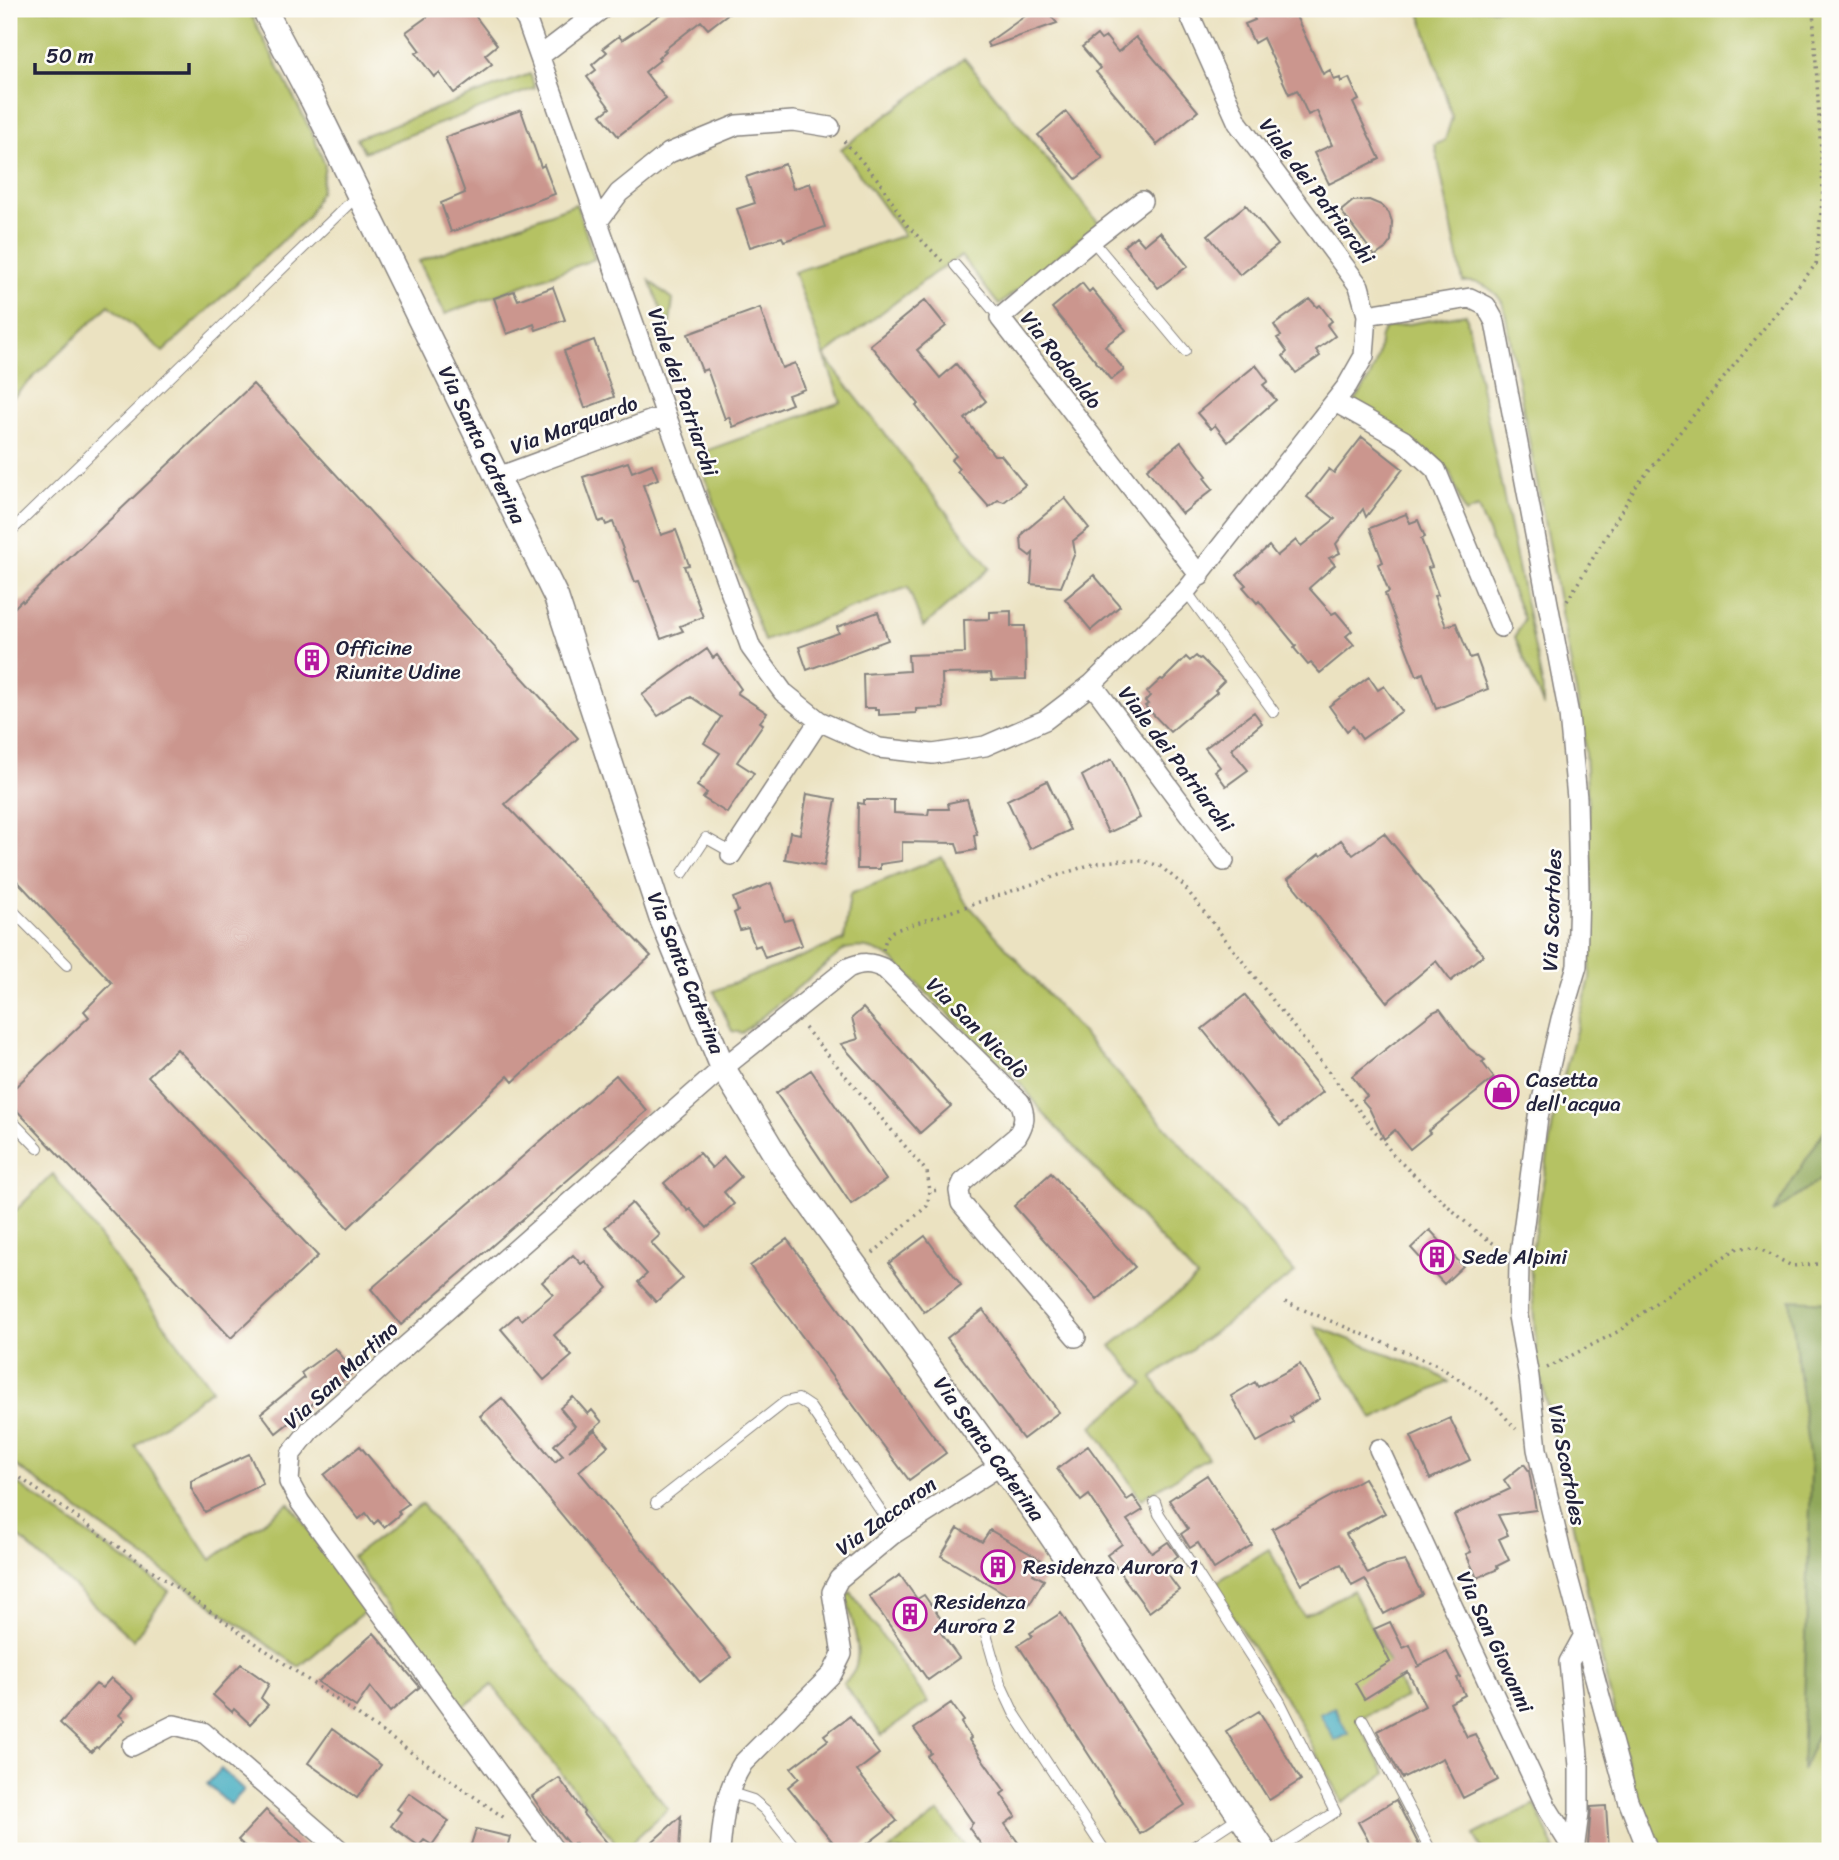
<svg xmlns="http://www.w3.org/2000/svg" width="1839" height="1860" font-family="Sriracha,sans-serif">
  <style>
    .green { fill: #b5c264; stroke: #6c7250; stroke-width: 2 }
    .forest { fill: #90a85a; stroke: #59654a; stroke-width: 2 }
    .water { fill: #41abc0; stroke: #32667e; stroke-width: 2 }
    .building { fill: #cb968e }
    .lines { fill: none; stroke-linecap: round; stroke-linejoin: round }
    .service-casing { stroke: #86827e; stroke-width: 12 }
    .minor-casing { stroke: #86827e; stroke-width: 22 }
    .tertiary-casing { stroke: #86827e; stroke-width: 27 }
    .path { stroke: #86827e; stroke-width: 3.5; stroke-dasharray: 2 5; stroke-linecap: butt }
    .service { stroke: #fff; stroke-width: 10 }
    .minor { stroke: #fff; stroke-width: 19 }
    .tertiary { stroke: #fff; stroke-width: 24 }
    .labels { text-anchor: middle; stroke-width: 5; stroke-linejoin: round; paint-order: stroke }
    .street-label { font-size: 21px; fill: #22223b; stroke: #fdfcf7 }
    .poi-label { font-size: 21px; fill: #22223b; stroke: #fdfcf7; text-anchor: start }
  </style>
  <rect width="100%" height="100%" fill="#fdfcf7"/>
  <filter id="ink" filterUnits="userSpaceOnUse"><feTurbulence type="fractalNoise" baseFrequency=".0143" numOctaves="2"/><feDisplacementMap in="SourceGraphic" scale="14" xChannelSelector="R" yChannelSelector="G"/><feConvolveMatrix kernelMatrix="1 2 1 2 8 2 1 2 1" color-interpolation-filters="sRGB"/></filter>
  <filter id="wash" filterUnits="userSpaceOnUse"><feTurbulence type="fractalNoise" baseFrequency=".00686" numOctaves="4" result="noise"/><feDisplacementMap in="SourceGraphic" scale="28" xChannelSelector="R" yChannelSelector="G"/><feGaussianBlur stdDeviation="1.57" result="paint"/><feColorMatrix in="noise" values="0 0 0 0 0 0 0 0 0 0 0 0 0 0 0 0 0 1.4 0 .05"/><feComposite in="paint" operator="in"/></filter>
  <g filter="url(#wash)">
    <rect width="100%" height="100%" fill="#ebe2c1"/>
    <path class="green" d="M9,9H248L313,135L325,165L321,190L308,217L163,352L109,305L9,401Z
      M1419,9H1830V1851H1657L1636,1799L1606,1678L1537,1360L1530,1262L1556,1105L1590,979L1591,866L1584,735L1504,306C1496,290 1481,280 1463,282L1435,145L1445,140L1452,117Z
      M964,58L1099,223L999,305L961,256L933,274L824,356L990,568L923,627L908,587L764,641L697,454L841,402L794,272L904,235L841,149Z
      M530,74L535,88L364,152L357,138Z
      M576,204L595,259L445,314L419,261Z
      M650,281L673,300L669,330Z
      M1466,314L1542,683L1544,707L1515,637L1524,619L1478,508L1465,513L1450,473L1438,460L1354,402C1365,388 1374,372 1378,355C1381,343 1378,337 1386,328Z
      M942,857L964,900L1295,1273L1152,1378L1208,1458L1141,1499L1092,1426L1144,1384L1111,1346L1197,1278L1044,1114L1023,1086L892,959C876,949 865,945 845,949L742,1033L732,1031L714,991L844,940L850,894Z
      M53,1174L212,1389L135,1446L211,1560L289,1503L368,1609L299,1667L9,1461V1217Z
      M1315,1326L1433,1372L1449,1382L1373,1419Z
      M9,1478L169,1591L133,1640L9,1528Z
      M422,1504L668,1809L622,1851L492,1685L461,1709L352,1557Z
      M1269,1549L1304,1616L1353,1590L1406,1697L1357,1719L1386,1774L1342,1802L1293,1710L1212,1585Z
      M851,1592L928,1702L882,1735L843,1683C870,1666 852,1622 846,1597Z
      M1535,1804L1555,1851H1483L1474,1835Z
      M939,1812L968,1851H888Z"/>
    <path class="forest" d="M1830,1121V1173L1773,1213L1774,1211Z
      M1790,1300L1830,1302V1707L1802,1771L1811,1472Z"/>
    <path class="water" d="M1334,1707L1348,1734L1335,1741L1320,1714Z
      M221,1769L244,1790L230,1805L207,1784Z"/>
    <g id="blocks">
      <path class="building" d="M438,9H470L497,45L485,55L492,64L454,93L439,73L434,77L416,53L420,51L406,32Z
        M668,9H734L708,29L701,21L664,50L666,51L658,58L660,60L645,72L666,99L618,136L601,115L610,108L587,77L596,70L592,65L607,52L603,48L619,36L622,40Z
        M1035,9H1045L1057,23L989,47L987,43Z
        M1249,9H1282L1286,17L1295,14L1323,74L1330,70L1334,80L1340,78L1341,82L1349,78L1359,100L1353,103L1380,159L1329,184L1314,153L1332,145L1317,111L1308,115L1297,90L1289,94L1263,38L1254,43L1245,24L1255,20Z
        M1097,35L1101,40L1106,37L1118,52L1136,37L1198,111L1157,145L1096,72L1100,68L1082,47Z
        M521,110L541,167L544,165L555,194L451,232L441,203L465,193L445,137Z
        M1066,112L1103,158L1076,179L1038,135Z
        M785,164L793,189L810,183L825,227L784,241L782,237L750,247L737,209L755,203L746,177Z
        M1369,200L1381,205L1389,213L1392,222L1391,241L1385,249L1375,256L1341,211L1353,201Z
        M1246,205L1278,245L1240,275L1208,235Z
        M1160,232L1188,266L1158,288L1124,246L1136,236L1144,245Z
        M1082,283L1089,292L1092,289L1126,330L1105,346L1124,370L1111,380L1052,308Z
        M553,287L565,320L536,330L534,324L507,334L494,298L514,291L518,300Z
        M1310,299L1317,307L1320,305L1332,321L1327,325L1335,336L1316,350L1320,356L1296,373L1283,356L1287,352L1277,338L1281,336L1274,325Z
        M925,300L946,326L917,350L940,378L956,364L986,401L965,419L994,455H1001L1025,485L1004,502L998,500L989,507L957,471L959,469L951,460L956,456L916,406L919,404L870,345Z
        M760,308L782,368L795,363L805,389L788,395L792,404L733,427L729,417L725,419L707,369L702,371L688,334Z
        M594,340L614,397L585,408L564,351Z
        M1256,365L1268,381L1263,385L1276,400L1228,442L1215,425L1211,429L1197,413Z
        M253,384L578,738L505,804L651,956L513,1082L508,1076L348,1228L177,1049L148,1076L318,1256L231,1338L9,1102V1093L89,1017L84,1011L112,983L9,872V613L22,600L23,602Z
        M1362,437L1403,469L1366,517L1363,509L1336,544L1340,553L1329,558L1335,565L1309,588L1332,614L1336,612L1352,631L1346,636L1354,645L1320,673L1311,663L1308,665L1294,648L1296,646L1259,601L1257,603L1243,587L1246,585L1237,575L1269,546L1277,556L1296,540L1301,546L1335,519L1307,497L1329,469L1334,473Z
        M1181,442L1207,476L1204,478L1213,489L1182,514L1147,469Z
        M628,462L632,472L652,464L658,479L643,485L661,535L676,530L689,565L684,566L703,617L680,626L683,631L661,639L639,581L635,582L613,522L606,525L604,520L599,522L583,477Z
        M1065,498L1089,528L1073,541L1075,553L1061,587L1031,584L1033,553L1030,556L1022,550L1021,537L1024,532Z
        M1406,514L1410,523L1418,520L1425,537L1421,539L1432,567L1428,568L1438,595L1434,596L1446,626L1456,623L1470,658L1476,656L1488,689L1436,709L1423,673L1417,676L1385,594L1389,592L1378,564L1383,562L1370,528Z
        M1094,575L1120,606L1091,630L1065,599Z
        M1011,611V626H1025L1026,679L992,680L991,673L942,674L943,708L916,709V713L879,715V710H875V708H864L863,674L909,671L908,655L965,653L964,620L990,619V612Z
        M878,612L888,640L807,670L799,647L839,633L837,627Z
        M707,649L713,658L717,655L741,689L737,693L767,713L760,722L763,724L737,762L754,773L727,813L703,798L707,793L697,786L720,753L704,743L721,717L691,697L658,716L642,695Z
        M1196,656L1199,659L1201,658L1224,681L1215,690L1217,692L1170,732L1145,706L1148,704L1145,701L1150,696L1147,692L1161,679L1163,680L1186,657L1190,661Z
        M1369,677L1378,690L1384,686L1402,711L1362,739L1353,726L1347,731L1329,706Z
        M1254,712L1262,723L1231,749L1248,770L1226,786L1215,771L1220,767L1205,748Z
        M1112,759L1140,818L1108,833L1082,776Z
        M1047,781L1070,830L1030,849L1007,800Z
        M807,794L836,799L824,866L785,859L790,832L800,834Z
        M967,799L977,834L974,835L976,850L959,853L956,843L902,842V861L880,864V869H857L858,803L864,804V800H894V813L928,815L929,809H949L948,803Z
        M1384,833L1483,955L1451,981L1436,961L1387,1002L1288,879L1319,854L1321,856L1341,840L1353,855Z
        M771,883L785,921L792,919L802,945L765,958L760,945L755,947L748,928L740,930L734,913L738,911L733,898Z
        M1245,995L1323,1092L1280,1126L1202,1029Z
        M863,1008L951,1106L920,1133L841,1044L858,1039L852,1018Z
        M1440,1009L1469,1048L1485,1060L1482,1062L1494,1078L1428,1131L1430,1133L1410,1149L1395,1130L1384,1139L1369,1108L1362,1100L1367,1096L1352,1076L1433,1012Z
        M811,1070L886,1180L851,1204L776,1093Z
        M616,1075L647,1111L401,1325L371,1289Z
        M699,1153L712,1168L724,1157L741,1177L724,1192L734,1204L707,1228L690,1209L688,1211L664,1183Z
        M1051,1173L1135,1267L1097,1300L1014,1206Z
        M632,1203L660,1235L651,1243L683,1278L656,1302L638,1282L647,1274L605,1227Z
        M1430,1230L1463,1266L1444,1284L1411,1248Z
        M925,1236L961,1285L924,1312L889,1263Z
        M787,1239L946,1453L909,1480L750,1266Z
        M573,1255L581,1264L585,1261L608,1288L554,1335L572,1356L544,1380L501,1329L517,1315L522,1320L553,1294L542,1282Z
        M983,1310L1059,1412L1023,1439L947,1338Z
        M335,1348L354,1371L276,1433L261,1413L304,1378L301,1373Z
        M1300,1364L1320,1399L1290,1417L1293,1422L1257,1442L1231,1396L1255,1382L1258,1387Z
        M573,1397L588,1414L592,1410L602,1422L569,1451L595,1430L608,1446L579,1471L731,1657L700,1682L480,1416L502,1398L555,1462L563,1455L554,1445L575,1426L560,1408Z
        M1450,1418L1470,1460L1430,1479L1411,1436Z
        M360,1446L408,1504L398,1511L400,1514L384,1527L378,1520L374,1524L366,1513L359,1519L324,1475Z
        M1088,1446L1127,1500L1133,1496L1143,1510L1127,1520L1152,1553L1168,1542L1178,1556L1162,1567L1179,1590L1149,1612L1107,1555L1122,1544L1089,1495L1081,1501L1057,1469Z
        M249,1454L263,1484L205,1512L191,1488V1481Z
        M1524,1464L1529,1471L1536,1510L1498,1515L1508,1535L1499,1539L1509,1560L1497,1566L1498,1569L1477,1578L1466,1554L1471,1552L1454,1515L1510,1489L1504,1480Z
        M1207,1475L1252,1545L1214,1569L1198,1543L1190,1548L1181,1534L1188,1529L1169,1500Z
        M1364,1478L1385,1513L1346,1534L1368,1574L1383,1566L1405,1561L1422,1594L1384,1614L1365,1579L1352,1586L1341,1564L1301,1584L1272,1529Z
        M958,1528L982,1542L990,1530L1041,1560L1033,1574L1044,1580L1028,1607L941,1556Z
        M900,1575L917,1599L924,1595L948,1629L941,1633L959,1658L928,1680L869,1596Z
        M1061,1613L1185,1805L1140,1834L1018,1645L1032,1636L1030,1633Z
        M1390,1622L1403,1648L1410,1645L1419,1666L1416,1667L1447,1652L1460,1677L1457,1678L1465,1695L1450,1703L1467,1737L1475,1734L1498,1780L1463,1798L1443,1758L1402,1778L1377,1731L1425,1706L1408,1672L1364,1699L1355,1683L1390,1662L1374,1629Z
        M374,1633L420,1687L390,1712L370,1687L356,1707L318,1682Z
        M241,1664L269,1684L261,1698L268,1705L250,1724L234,1709L232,1712L213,1695Z
        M111,1678L134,1698L119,1715L125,1720L98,1748L96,1747L91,1752L60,1723L96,1684L102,1688Z
        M951,1703L964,1721L961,1723L971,1738L969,1740L1005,1791L1001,1794L1016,1816L1005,1824L1024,1851H986L969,1828L973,1823L927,1756L931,1753L914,1729Z
        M1259,1711L1301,1780L1269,1800L1226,1731Z
        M850,1716L879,1754L857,1771L897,1821L858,1851H840L788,1787L799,1778L791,1768L828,1740L824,1735Z
        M332,1729L381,1765L357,1798L308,1763Z
        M559,1778L584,1812L583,1814L614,1851H582L575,1843L570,1846L545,1815L532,1796Z
        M409,1793L449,1821L432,1845L424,1840L419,1846L391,1826L401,1812L397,1809Z
        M1396,1800L1422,1851H1374L1358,1822Z
        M1606,1806L1609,1850L1588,1845L1591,1807Z
        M266,1810L311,1851H250L238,1840Z
        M681,1816L679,1851H642Z
        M476,1829L510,1837L506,1851H469Z"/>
    </g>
  </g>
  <g filter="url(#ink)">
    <use href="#blocks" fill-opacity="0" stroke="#86827e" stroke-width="2"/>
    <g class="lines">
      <defs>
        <path id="service" d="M1092,240L1185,351
          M955,265L1000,318
          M9,533L359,194
          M1186,591L1274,712
          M683,873L706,838L733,853
          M9,907L67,965
          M9,1118L38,1148
          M1155,1502L1159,1514L1279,1700L1335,1812L1274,1851
          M656,1503L785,1402L798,1399L810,1407L896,1533
          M983,1624L1000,1683L1014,1713L1105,1851
          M1363,1720L1431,1851
          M728,1792L753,1800L765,1810L798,1851
          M1187,1851L1239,1817"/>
        <path id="minor" d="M519,9L527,21L666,415L751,648L783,692L819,721L879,748L933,754L985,746L1045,720L1092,684L1186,591L1347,386L1364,356L1367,315L1359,286L1238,123L1187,9
          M540,56L602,9
          M1142,201L1092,240L1000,318L1200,576
          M599,220L619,193L669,153L737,125L793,121L830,127
          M1367,315L1470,298L1486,306L1495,322L1569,715L1577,798L1579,891L1577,966L1561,1019L1538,1117L1519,1262L1518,1316L1529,1377L1537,1449L1561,1552L1628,1800L1648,1851
          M1335,402L1403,440L1436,470L1501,627
          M498,477L666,415
          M1092,684L1224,861
          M731,855L819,721
          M1379,1449L1546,1806L1574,1851
          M132,1746L174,1725L203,1732L341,1851
          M555,1851L300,1502L289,1482L291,1454L310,1430L723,1068L848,968C862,962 871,962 885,969L1020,1102C1026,1116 1025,1123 1017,1136L963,1182L959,1191L961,1203L1076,1337
          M720,1851C723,1819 725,1791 743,1763L832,1674L842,1654L832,1592L839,1579L892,1535L1001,1465
          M1574,1851L1579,1813V1766L1569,1662L1584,1635"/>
        <path id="tertiary" d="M264,9L313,101L556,597L661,917L723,1068L781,1164L1042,1522L1264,1851"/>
      </defs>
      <use href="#service" class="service-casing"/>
      <use href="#minor" class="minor-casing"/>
      <use href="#tertiary" class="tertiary-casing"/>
      <path class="path" d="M844,141L880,182L905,223L942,261
        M1816,264H1830
        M1567,601L1637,485L1816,264L1823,191L1813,9
        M883,950L886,938L893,931L1095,863L1122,860L1143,861L1160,866L1183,885L1396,1158L1474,1230L1503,1250
        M805,1028L927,1172L930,1191
        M873,1253L927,1206L930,1191L940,1190
        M1285,1302L1437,1365L1491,1401L1516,1429
        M1547,1368L1619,1331L1683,1282L1738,1248L1756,1247L1792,1266L1830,1263
        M9,1470L506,1819"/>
      <use href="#service" class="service"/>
      <use href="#minor" class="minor"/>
      <use href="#tertiary" class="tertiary"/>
    </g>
  </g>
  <defs>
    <symbol id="building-ring" viewBox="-11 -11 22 22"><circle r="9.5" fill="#fdfcf7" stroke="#b5179e" stroke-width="1.5"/><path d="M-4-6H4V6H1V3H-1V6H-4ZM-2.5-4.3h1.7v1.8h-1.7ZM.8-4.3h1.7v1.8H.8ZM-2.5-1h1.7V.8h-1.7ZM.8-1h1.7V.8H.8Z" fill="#b5179e"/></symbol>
    <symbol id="shop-ring" viewBox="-11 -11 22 22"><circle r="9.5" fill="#fdfcf7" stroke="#b5179e" stroke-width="1.5"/><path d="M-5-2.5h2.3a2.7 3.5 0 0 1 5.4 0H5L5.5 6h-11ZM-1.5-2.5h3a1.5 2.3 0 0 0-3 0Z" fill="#b5179e"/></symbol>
  </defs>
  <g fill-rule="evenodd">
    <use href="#building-ring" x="293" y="641" width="38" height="38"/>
    <use href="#shop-ring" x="1483" y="1073" width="38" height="38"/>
    <use href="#building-ring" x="1418" y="1238" width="38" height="38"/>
    <use href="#building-ring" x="979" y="1548" width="38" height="38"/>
    <use href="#building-ring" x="891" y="1595" width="38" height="38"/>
  </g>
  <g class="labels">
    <g class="street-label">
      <text transform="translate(1317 191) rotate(53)" y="7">Viale dei Patriarchi</text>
      <text transform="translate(1061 360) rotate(52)" y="7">Via Rodoaldo</text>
      <text transform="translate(683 392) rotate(71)" y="7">Viale dei Patriarchi</text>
      <text transform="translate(574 425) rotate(-20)" y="7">Via Marquardo</text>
      <text transform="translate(482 445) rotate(64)" y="7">Via Santa Caterina</text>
      <text transform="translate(1176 759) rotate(53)" y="7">Viale dei Patriarchi</text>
      <text transform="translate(1552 910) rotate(-88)" y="7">Via Scortoles</text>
      <text transform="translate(686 973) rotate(68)" y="7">Via Santa Caterina</text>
      <text transform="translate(977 1028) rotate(45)" y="7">Via San Nicolò</text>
      <text transform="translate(341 1375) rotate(-43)" y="7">Via San Martino</text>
      <text transform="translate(989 1449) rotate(54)" y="7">Via Santa Caterina</text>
      <text transform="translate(1567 1465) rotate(79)" y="7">Via Scortoles</text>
      <text transform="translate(886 1516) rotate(-36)" y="7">Via Zaccaron</text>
      <text transform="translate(1495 1642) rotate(65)" y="7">Via San Giovanni</text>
    </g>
    <g class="poi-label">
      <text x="336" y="655">Officine<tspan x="336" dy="24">Riunite Udine</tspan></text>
      <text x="1526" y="1087">Casetta<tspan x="1526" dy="24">dell'acqua</tspan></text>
      <text x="1462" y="1264">Sede Alpini</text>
      <text x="1023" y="1574">Residenza Aurora 1</text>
      <text x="934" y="1609">Residenza<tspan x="934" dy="24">Aurora 2</tspan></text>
    </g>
  </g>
  <rect width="1839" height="1860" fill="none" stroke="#fdfcf7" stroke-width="35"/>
  <path d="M35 63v10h154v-10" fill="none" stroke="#22223b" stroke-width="3.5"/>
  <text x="46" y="63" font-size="21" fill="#22223b" stroke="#fdfcf7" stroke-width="5" paint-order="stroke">50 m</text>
</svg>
